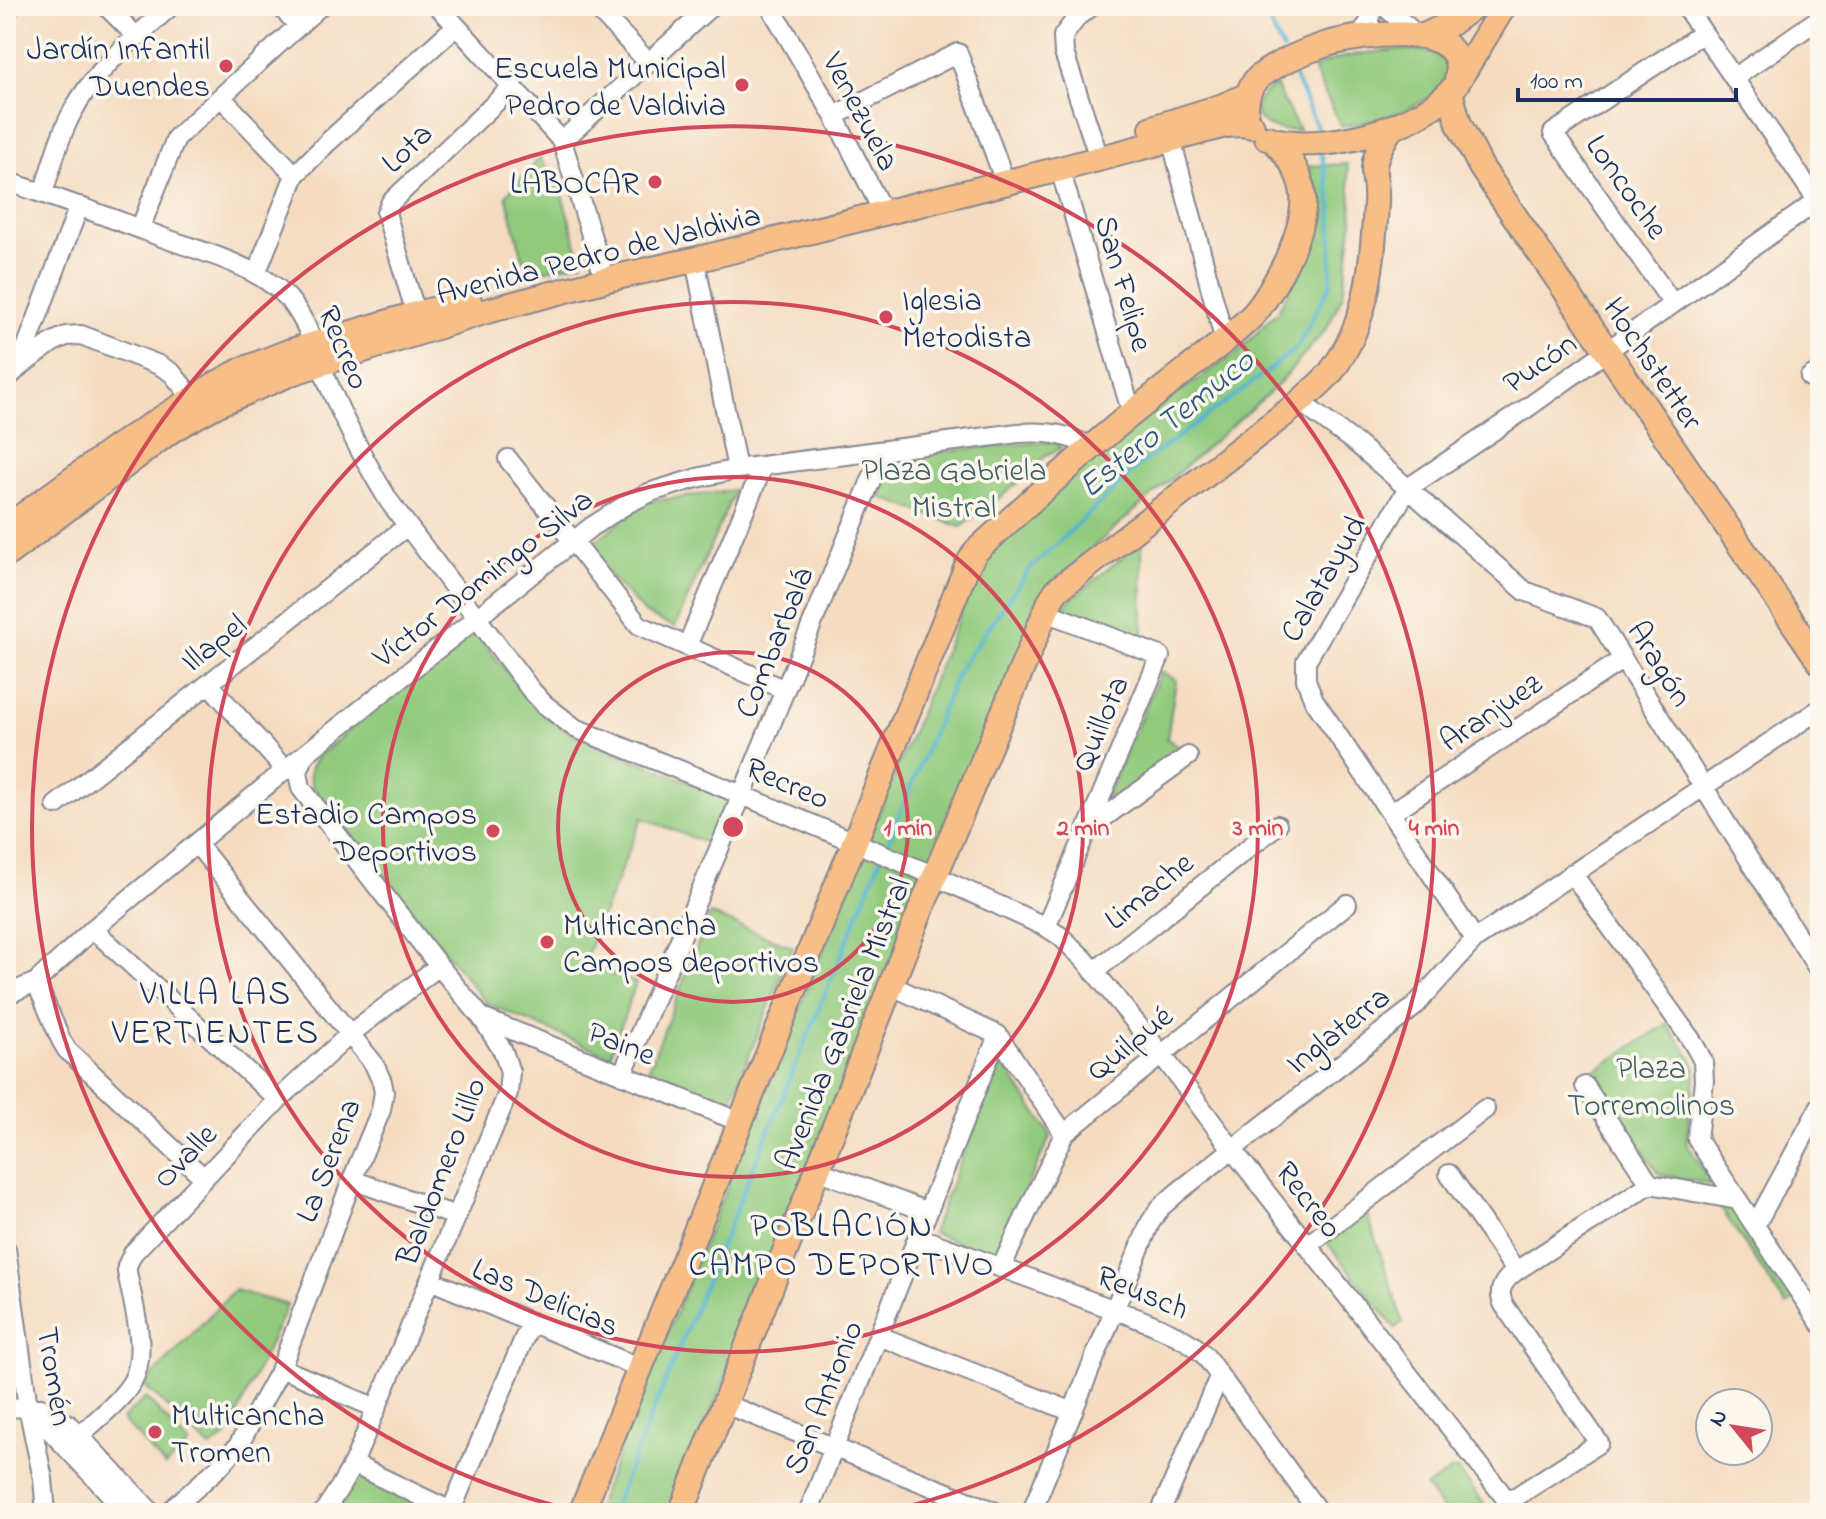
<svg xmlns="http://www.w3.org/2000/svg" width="1826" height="1519" font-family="'Indie Flower',sans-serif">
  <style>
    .green { fill: #91ca7d; stroke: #567c6e; stroke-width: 2 }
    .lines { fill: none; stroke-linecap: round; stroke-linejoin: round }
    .stream { stroke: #53b5d2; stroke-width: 4 }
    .minor-casing { stroke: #888690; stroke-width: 22 }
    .major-casing { stroke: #888690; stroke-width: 28 }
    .minor { stroke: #fff; stroke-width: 18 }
    .major { stroke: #f7be88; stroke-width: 24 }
    .ring { fill: none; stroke: #d1495b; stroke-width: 4 }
    .poi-dot { fill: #d1495b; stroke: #fbf7ec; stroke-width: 3 }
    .labels { text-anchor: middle; stroke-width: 7; stroke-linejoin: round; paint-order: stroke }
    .poi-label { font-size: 32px; fill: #1b2f5e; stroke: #fbf7ec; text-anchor: end }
    .street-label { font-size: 32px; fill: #1b2f5e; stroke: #fbf7ec }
    .park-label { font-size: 32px; fill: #3e5e67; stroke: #fbf7ec }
    .water-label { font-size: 34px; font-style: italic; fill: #2c5781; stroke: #fbf7ec }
    .neighbourhood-label { font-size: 34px; letter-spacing: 2px; fill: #1b2f5e; stroke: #fbf7ec }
    .centre { fill: #d1495b; stroke: #fbf7ec; stroke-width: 4 }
    .ring-label { font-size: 24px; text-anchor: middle; font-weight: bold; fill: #d1495b; stroke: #fbf7ec; stroke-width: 7; stroke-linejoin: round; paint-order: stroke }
  </style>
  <rect width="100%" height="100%" fill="#fbf7ec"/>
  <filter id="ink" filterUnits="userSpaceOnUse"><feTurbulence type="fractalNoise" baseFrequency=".0125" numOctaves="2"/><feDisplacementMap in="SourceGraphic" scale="16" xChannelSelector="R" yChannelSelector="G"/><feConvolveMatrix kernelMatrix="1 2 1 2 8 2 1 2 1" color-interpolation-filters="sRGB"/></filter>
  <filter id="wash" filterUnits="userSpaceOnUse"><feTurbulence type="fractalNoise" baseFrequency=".006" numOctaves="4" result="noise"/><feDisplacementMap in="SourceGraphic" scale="32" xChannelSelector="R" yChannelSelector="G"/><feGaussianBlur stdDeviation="1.8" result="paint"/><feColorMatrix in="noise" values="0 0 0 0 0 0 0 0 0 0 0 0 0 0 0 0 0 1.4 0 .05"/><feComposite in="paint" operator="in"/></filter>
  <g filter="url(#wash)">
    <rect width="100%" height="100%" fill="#f5dcc1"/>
    <path class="green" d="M1408,49C1428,52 1439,52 1450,69C1441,107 1375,122 1341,126L1313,69C1341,53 1376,52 1408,49Z
      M1275,85L1299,130C1262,133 1237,111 1275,85Z
      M540,158L558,182L582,262L527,274L506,195Z
      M1347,164L1353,219L1343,294L1327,328L1277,386L1051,584L670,1513H594L985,553L1134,423L1238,352L1278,311L1304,258L1315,220L1309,166Z
      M1043,442L1056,443L1062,448L1048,454L1007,492L961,527L875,495L889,460L966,449Z
      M735,490L675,627L645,614L585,549L646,502Z
      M1142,541L1143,641L1059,609Z
      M473,629L536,709L574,735L729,798L711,845L642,818L584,962L636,983L610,1056L486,1003L313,787C307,775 309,768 317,757Z
      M1161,672L1176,680L1167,739L1184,750L1100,810Z
      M710,914L793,947L727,1110L645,1078Z
      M1667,1024L1692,1059L1696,1071L1686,1142L1713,1185L1659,1174L1591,1073Z
      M1000,1059L1051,1135L994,1256L932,1233Z
      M1720,1207L1737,1210L1797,1299L1786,1306Z
      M1366,1210L1403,1322L1395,1328L1326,1241Z
      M234,1290L287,1305L228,1435L210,1448L144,1385Z
      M146,1398L189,1444L165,1466L122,1419Z
      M352,1470L439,1513H339L334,1508Z
      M1452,1470H1458L1491,1513H1445L1426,1487Z"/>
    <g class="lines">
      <path class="stream" d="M1261,6L1283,50
        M1290,66L1317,127L1318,135
        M885,850L959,669L1029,570L1141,464L1264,374L1298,346L1331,283L1332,205L1321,152
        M611,1513L881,858"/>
    </g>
  </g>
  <g filter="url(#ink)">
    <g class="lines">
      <defs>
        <path id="minor" d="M106,6L137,37
          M280,6L299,26
          M438,6L562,141L601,267
          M595,6L648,62
          M770,6L834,116L878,202
          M1092,6L1078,16L1063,36L1064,53L1095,146
          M1384,6L1417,35
          M1685,6L1820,205
          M6,11L11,6
          M1359,37L1370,21L1372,6
          M1734,78L1820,18
          M221,97L295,175
          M834,116L958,53L1001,171
          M1171,139L1225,342
          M562,141L711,6
          M1060,169L1132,414
          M6,181C60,199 114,219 167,239C203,252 242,262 273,285C289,296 298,310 307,328C328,389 355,446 389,501L531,690L544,704L575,728L742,795L935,876L1046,927L1060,936L1084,959L1162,1055L1232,1149L1517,1513
          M43,193C52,166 59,136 73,111C95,69 136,37 171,6
          M140,229L176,138L320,6
          M695,260L737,469
          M256,274L295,175L328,142L456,26
          M1673,304L1553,133L1703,33
          M416,314L386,213L391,202L512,87
          M19,367L53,342L66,336L81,335L159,365L172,373L193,399
          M1810,377L1820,371
          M6,380L19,367L79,206
          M1300,402L1357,444L1525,591L1597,618L1820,972
          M508,459L639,625L785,690
          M1046,612L1160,656L1046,927
          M687,646L763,466
          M209,684L285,770
          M305,754L298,772L301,788L439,966L482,1018L503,1051L510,1072L508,1093L353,1464L340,1487L323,1513
          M56,805L407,526
          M1391,813L1623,659
          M1088,829L1188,756
          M1572,873L1692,1041L1703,1061L1704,1081L1697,1139L1820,1323
          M93,929L278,1100
          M1475,939L1314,700L1306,680V661L1408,488L1527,408L1820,199
          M1095,971L1277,825
          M36,982L61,1040L67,1050L204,1178
          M890,985L998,1035L1064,1134
          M6,995L36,982L93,929L285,770L591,527L630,502L651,492L697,478L737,469L1018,433C1044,431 1068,433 1091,448
          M482,1018L740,1122
          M622,1075L742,795L883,451
          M1585,1086L1650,1184L1738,1200
          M817,1170L928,1212
          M1449,1174L1516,1271C1504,1280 1496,1290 1504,1305L1599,1443L1508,1502
          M352,1180L456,1216
          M1755,1226L1820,1106
          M918,1237C974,1258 1030,1278 1085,1299C1116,1311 1186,1332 1206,1357L1319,1513
          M1308,1245L1485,1109
          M6,1249L28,1407L43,1479L46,1513
          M1001,1268L1064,1134L1347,904
          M1516,1271L1650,1184
          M430,1280L640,1368
          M879,1336L1073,1412
          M281,1368L376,1408
          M725,1404L998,1513
          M6,1408L28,1407L41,1408L68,1424L152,1513
          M30,1409L128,1513
          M80,1435C97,1419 120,1402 132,1382C149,1352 133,1305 127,1272V1266L133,1253L278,1100L350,1034L439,966
          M353,1464L451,1511
          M168,1513L219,1467L238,1446L281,1368L352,1180L381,1110L384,1092L382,1082L374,1064L197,844
          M450,1513L531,1322
          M808,1513L998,1035
          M1031,1513L1150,1223L1160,1208L1178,1192L1414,1007L1475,939L1820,709
          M1160,1513L1219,1377"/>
        <path id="major" d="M1426,35L1451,23L1474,6
          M1450,92L1459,124L1481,167L1820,662
          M1246,110C1246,100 1248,90 1255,81C1271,65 1305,51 1327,44C1360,35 1471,16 1457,80
          M1152,128L1223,106L1248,95
          M1267,138C1318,155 1421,130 1455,86L1504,6
          M6,528L118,446L216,384L240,371L288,352L416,314L469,301
          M6,555L173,429L218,404L294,372L487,311L612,278L711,256L1060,169L1226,125L1241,124L1252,126
          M581,1513L967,566L976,551C1021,510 1066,468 1113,429C1136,410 1160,391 1184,372C1208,353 1233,336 1254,314C1267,299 1277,280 1286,262C1308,214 1314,181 1274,141
          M681,1513L926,897L1051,599L1057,590L1300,402C1310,392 1322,383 1331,372C1368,323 1373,263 1376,203C1377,192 1375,183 1374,173C1373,157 1383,141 1391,128"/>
      </defs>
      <use href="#minor" class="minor-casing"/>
      <use href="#major" class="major-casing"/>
      <use href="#minor" class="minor"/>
      <use href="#major" class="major"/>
    </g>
  </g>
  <g class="ring">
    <circle cx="733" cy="827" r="175"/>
    <circle cx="733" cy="827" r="350"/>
    <circle cx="733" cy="827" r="525"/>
    <path d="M587 1513A701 701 0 1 1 879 1513"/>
  </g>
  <g class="poi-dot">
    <circle cx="226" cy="66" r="8"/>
    <circle cx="742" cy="85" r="8"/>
    <circle cx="655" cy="182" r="8"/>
    <circle cx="886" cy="317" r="8"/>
    <circle cx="493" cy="831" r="8"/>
    <circle cx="547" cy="942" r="8"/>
    <circle cx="155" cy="1432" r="8"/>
  </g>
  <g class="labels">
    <g class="poi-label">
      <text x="210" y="59">Jardín Infantil<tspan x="210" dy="37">Duendes</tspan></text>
      <text x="726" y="78">Escuela Municipal<tspan x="726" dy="37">Pedro de Valdivia</tspan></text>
      <text x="639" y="193">LABOCAR</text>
      <text x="902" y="310" text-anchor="start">Iglesia<tspan x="902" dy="37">Metodista</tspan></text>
      <text x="477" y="824">Estadio Campos<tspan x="477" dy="37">Deportivos</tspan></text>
      <text x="563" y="935" text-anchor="start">Multicancha<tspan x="563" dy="37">Campos deportivos</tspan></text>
      <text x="171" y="1425" text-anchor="start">Multicancha<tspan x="171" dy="37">Tromen</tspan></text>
    </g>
    <g class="street-label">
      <text transform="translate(862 111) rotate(62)" y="11">Venezuela</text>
      <text transform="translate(406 147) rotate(-44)" y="11">Lota</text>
      <text transform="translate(1628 186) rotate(55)" y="11">Loncoche</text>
      <text transform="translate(598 253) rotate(-14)" y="11">Avenida Pedro de Valdivia</text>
      <text transform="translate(1125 283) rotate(74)" y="11">San Felipe</text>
      <text transform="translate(345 347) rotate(67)" y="11">Recreo</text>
      <text transform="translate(1539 362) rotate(-35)" y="11">Pucón</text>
      <text transform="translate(1654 363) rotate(56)" y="11">Hochstetter</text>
      <text transform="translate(482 577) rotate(-38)" y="11">Víctor Domingo Silva</text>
      <text transform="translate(1322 578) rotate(-60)" y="11">Calatayud</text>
      <text transform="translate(213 642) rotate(-38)" y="11">Illapel</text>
      <text transform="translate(773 642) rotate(-68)" y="11">Combarbalá</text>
      <text transform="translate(1661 663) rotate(58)" y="11">Aragón</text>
      <text transform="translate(1490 711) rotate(-34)" y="11">Aranjuez</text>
      <text transform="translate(1099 723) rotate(-67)" y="11">Quillota</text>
      <text transform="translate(788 782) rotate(23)" y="11">Recreo</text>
      <text transform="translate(1148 890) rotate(-39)" y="11">Limache</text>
      <text transform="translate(842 1023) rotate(-68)" y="11">Avenida Gabriela Mistral</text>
      <text transform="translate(1337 1029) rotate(-38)" y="11">Inglaterra</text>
      <text transform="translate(622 1042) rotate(22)" y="11">Paine</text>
      <text transform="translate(1129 1042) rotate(-39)" y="11">Quilpué</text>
      <text transform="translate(184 1155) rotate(-46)" y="11">Ovalle</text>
      <text transform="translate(327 1160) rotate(-69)" y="11">La Serena</text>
      <text transform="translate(440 1171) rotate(-69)" y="11">Baldomero Lillo</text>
      <text transform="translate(1310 1199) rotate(52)" y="11">Recreo</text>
      <text transform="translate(1143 1291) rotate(22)" y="11">Reusch</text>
      <text transform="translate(546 1296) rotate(23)" y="11">Las Delicias</text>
      <text transform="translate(56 1376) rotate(81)" y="11">Tromén</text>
      <text transform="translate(822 1397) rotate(-68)" y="11">San Antonio</text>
    </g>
    <g class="park-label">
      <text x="954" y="480">Plaza Gabriela<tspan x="954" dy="37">Mistral</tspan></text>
      <text x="1651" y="1078">Plaza<tspan x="1651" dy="37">Torremolinos</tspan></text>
    </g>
    <g class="water-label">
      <text transform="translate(1165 422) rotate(-39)" y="12">Estero Temuco</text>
    </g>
    <g class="neighbourhood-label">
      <text x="216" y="1004">VILLA LAS<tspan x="216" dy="39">VERTIENTES</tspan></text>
      <text x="842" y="1236">POBLACIÓN<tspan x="842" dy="39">CAMPO DEPORTIVO</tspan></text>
    </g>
  </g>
  <circle cx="733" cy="827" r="12" class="centre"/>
  <g class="ring-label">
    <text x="908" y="835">1 min</text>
    <text x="1083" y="835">2 min</text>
    <text x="1258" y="835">3 min</text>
    <text x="1434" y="835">4 min</text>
  </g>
  <rect width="1826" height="1519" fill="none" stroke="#fbf7ec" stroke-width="32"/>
  <g transform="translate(1734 1427) rotate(300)"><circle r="38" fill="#fbf7ec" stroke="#a1a7b3" stroke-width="2"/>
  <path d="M0-6L14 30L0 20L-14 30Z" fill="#d1495b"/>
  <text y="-12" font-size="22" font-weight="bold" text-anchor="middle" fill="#1b2f5e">N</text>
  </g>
  <path d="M1518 88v12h218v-12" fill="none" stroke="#1b2f5e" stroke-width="4"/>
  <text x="1530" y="88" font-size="24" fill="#1b2f5e" stroke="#fbf7ec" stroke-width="6" paint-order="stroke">100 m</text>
</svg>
